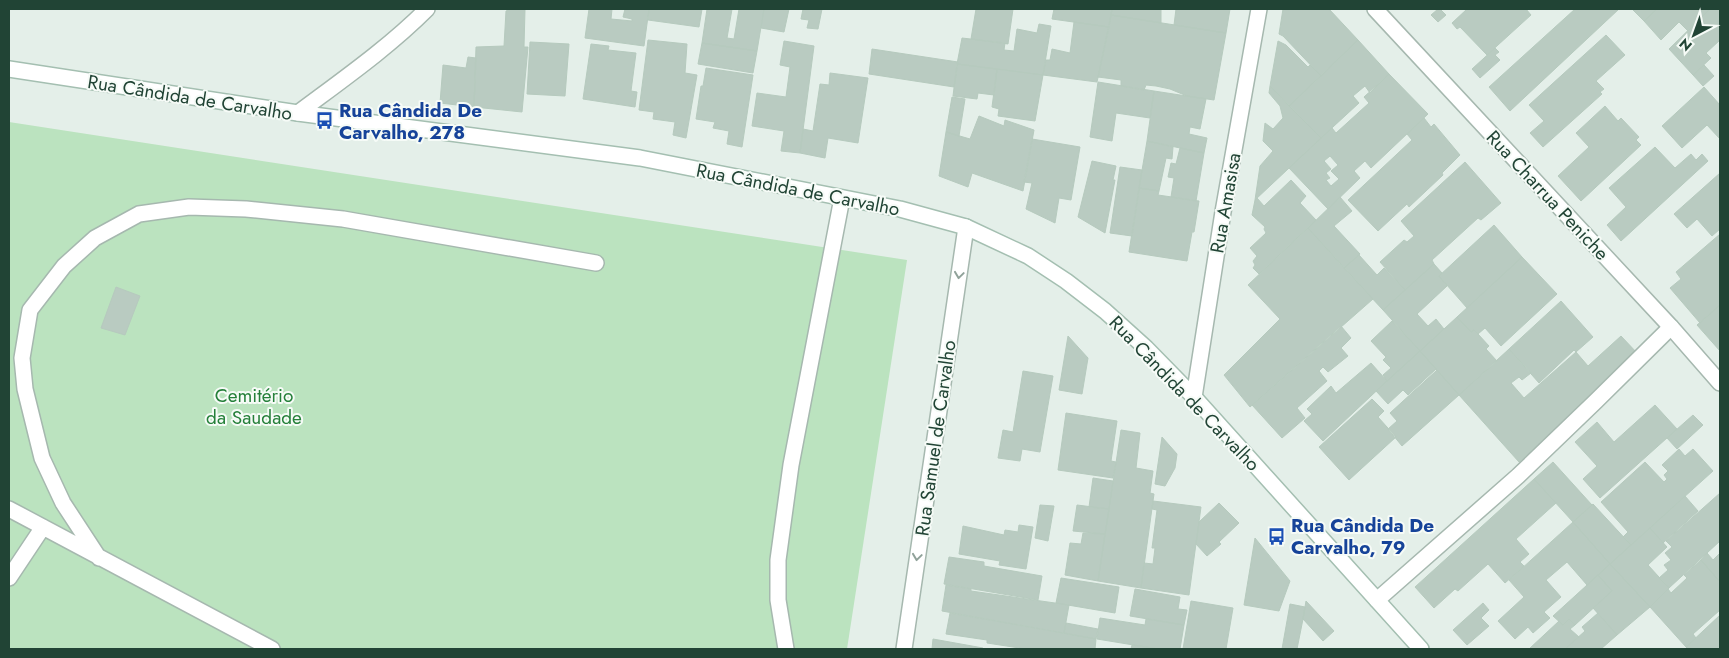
<svg xmlns="http://www.w3.org/2000/svg" width="1729" height="658" font-family="Jost,sans-serif">
  <style>
    .green { fill: #bbe3bf }
    .building { fill: #b9cbc1; stroke: #b6cabe; fill-rule: evenodd }
    .lines { fill: none; stroke-linecap: round; stroke-linejoin: round }
    .lane-casing { stroke: #a6b8af; stroke-width: 18 }
    .street-casing { stroke: #a6b8af; stroke-width: 18 }
    .secondary-casing { stroke: #a4bfb1; stroke-width: 18 }
    .lane { stroke: #fff; stroke-width: 15 }
    .street { stroke: #fff; stroke-width: 15 }
    .secondary { stroke: #fff; stroke-width: 15 }
    .oneway { stroke: #90a29a }
    .labels { text-anchor: middle; stroke-width: 4; stroke-linejoin: round; paint-order: stroke }
    .street-label { font-size: 19px; fill: #214435; stroke: #f6fbf7 }
    .transit-label { font-size: 19px; font-weight: bold; fill: #164399; stroke: #f6fbf7; text-anchor: start }
    .park-label { font-size: 19px; fill: #25803a; stroke: #f6fbf7 }
  </style>
  <rect width="100%" height="100%" fill="#e4efe9"/>
  <path class="green" d="M9,122L907,260L847,649H9Z"/>
  <path class="building" d="M511,9H525L524,47H528L522,112L474,107L476,47L504,46L506,11Z
    M589,9H612L611,19L632,21V19L623,17L625,9H649L644,46L585,38Z
    M649,9H702L699,27L648,20Z
    M707,9H732L727,38L734,39L739,9H764L757,51L702,43Z
    M764,9H789L784,32L761,28Z
    M803,9H822L818,29L807,28L809,20L801,19Z
    M976,9H1013L1008,44L971,39Z
    M1054,9H1112L1109,27L1052,19Z
    M1112,9H1161V23L1111,15Z
    M1176,9H1230L1226,33L1174,25Z
    M1283,9H1329L1358,40L1321,76L1283,36L1279,34Z
    M1438,9H1440L1446,15L1438,22L1431,15Z
    M1467,9H1526L1531,15L1487,55L1460,27L1457,29L1452,23Z
    M1575,9H1619L1510,111L1489,87Z
    M1632,9H1657L1644,21Z
    M1657,9H1710L1688,31L1679,22L1661,40L1644,21Z
    M1710,9H1720V40L1706,53L1711,58L1693,75L1669,49Z
    M1111,15L1226,33L1214,100L1187,96L1170,89L1156,86L1146,85L1144,90L1121,86V80L1098,77Z
    M1074,22L1109,27L1097,82L1043,75L1046,60H1050L1052,49L1070,53Z
    M1039,24L1051,26L1043,75L957,64L962,38L1005,43L1004,50L1014,51L1017,29L1037,33Z
    M1606,35L1625,55L1596,81L1604,89L1600,92L1602,94L1543,147L1530,133L1544,121L1529,105Z
    M648,40L687,44L685,73L697,75L686,138L673,135L675,122L653,119L654,112L639,110Z
    M1358,40L1389,74L1370,93L1365,86L1353,96L1359,103L1321,138L1289,106Z
    M784,41L814,46L800,153L781,151L784,131L752,126L757,93L786,97L790,67L780,65Z
    M1278,41L1286,45L1308,67L1310,65L1321,76L1289,106L1270,86Z
    M530,42L569,44L565,96L527,94Z
    M702,43L757,51L753,73L698,64Z
    M591,44L609,46L608,50L636,53L631,91L637,92L635,107L583,99Z
    M1495,48L1499,52L1495,55L1500,60L1480,78L1472,69Z
    M872,49L958,62L954,87L869,74Z
    M468,57L476,58L474,107L440,103L443,65L466,68Z
    M957,64L997,69L994,95L978,93L977,99L953,96Z
    M1704,65L1714,76L1703,86L1693,75Z
    M706,68L753,75L742,147L727,144L729,131L713,128L715,122L696,119L701,86H703Z
    M997,69L1043,75L1035,121L998,116L999,109L992,107Z
    M830,73L868,78L858,143L828,138L825,158L800,153L803,129L813,131L820,84L829,85Z
    M1389,74L1428,114L1371,168L1365,161L1354,171L1360,178L1328,209L1289,168L1332,128L1336,133L1369,103L1364,97ZM1330,156L1338,165L1331,171L1339,179L1331,186L1326,180L1330,178L1326,173L1331,169L1324,161Z
    M1098,82L1154,91L1150,118L1116,113L1112,141L1090,137Z
    M1270,86L1321,138L1255,200L1260,166L1273,151L1263,141L1265,123L1273,129L1283,118L1280,106L1269,93Z
    M1704,87L1720,105V139L1707,125L1682,148L1662,126Z
    M1154,91L1206,99L1200,129L1190,127L1189,134L1207,138L1204,153L1147,141Z
    M952,97L965,99L959,136L946,132Z
    M1605,106L1618,121L1621,118L1639,137L1636,140L1641,145L1581,201L1558,176L1589,147L1576,133Z
    M979,116L1004,126L1005,120L1034,130L1023,191L972,173L968,187L939,176L946,132L970,139Z
    M1424,118L1431,127L1434,124L1460,155L1442,173L1443,175L1409,207L1407,204L1378,231L1348,200L1412,140L1407,134Z
    M1032,139L1080,147L1071,200L1059,198L1055,223L1026,209L1032,183L1024,182Z
    M1147,141L1173,147L1172,159L1166,158L1159,191L1139,188Z
    M1655,147L1675,168L1691,154L1696,160L1702,154L1708,161L1621,241L1607,225L1626,207L1609,188Z
    M1180,148L1204,153L1196,201L1171,197L1174,178L1168,177L1171,163L1176,164Z
    M1092,161L1116,166L1113,180H1115L1105,233L1078,217Z
    M1465,162L1501,203L1481,220L1478,218L1432,260L1434,264L1405,290L1380,262L1404,240L1407,242L1414,236L1401,221Z
    M1120,167L1142,170L1132,236L1110,233Z
    M1720,173V229L1712,236L1697,219L1687,228L1674,214Z
    M1291,180L1306,196L1300,203L1316,220L1259,274L1253,268L1255,265L1253,261L1257,256L1250,248L1266,233L1264,229L1265,227L1252,215L1255,200L1257,198L1264,206Z
    M1139,188L1159,191L1158,195L1199,201L1194,232H1192L1187,261L1129,252Z
    M1340,197L1352,211L1334,226L1360,254L1344,268L1308,228Z
    M1494,225L1522,257L1467,308L1439,276Z
    M1308,228L1373,299L1250,407L1224,375L1280,319L1248,285Z
    M1720,234V305L1700,323L1670,288L1681,279L1676,272Z
    M1359,255L1377,275L1384,268L1405,290L1383,310L1344,268Z
    M1522,257L1557,294L1501,346L1485,328L1478,334L1474,330L1471,332L1457,317Z
    M1434,264L1442,273L1439,276L1447,286L1417,314L1428,326L1436,319L1444,329L1420,351L1383,310Z
    M116,287L140,296L125,335L101,328Z
    M1561,301L1593,337L1576,352L1574,350L1539,383L1509,349Z
    M1720,305V351L1697,325Z
    M1457,317L1471,332L1474,330L1478,334L1489,346L1486,349L1497,361L1459,395L1420,351Z
    M1392,321L1420,351L1387,381L1383,375L1391,368L1383,360L1386,357L1371,341Z
    M1341,326L1351,338L1341,348L1348,356L1328,372L1323,367L1319,371L1327,381L1297,408L1305,418L1282,438L1252,405Z
    M1068,336L1088,358L1082,394L1059,390Z
    M1621,336L1638,354L1519,462L1459,395L1509,349L1531,373L1522,380L1519,377L1511,383L1524,398L1576,352L1588,366Z
    M1420,351L1436,369L1408,395L1403,390L1388,404L1376,391Z
    M1371,363L1387,381L1323,441L1304,421L1312,414L1307,409L1331,386L1336,393Z
    M1437,370L1459,395L1402,446L1388,429L1397,421L1390,413Z
    M1023,371L1053,376L1040,452L1022,449L1020,461L998,458L1003,430L1013,432Z
    M1372,399L1384,411L1378,417L1396,437L1349,480L1319,447Z
    M1655,405L1677,429L1600,498L1583,479L1597,466L1575,442L1597,422L1614,442Z
    M1066,413L1117,421L1111,461L1116,462L1113,478L1058,470Z
    M1693,415L1703,425L1677,449L1667,438Z
    M1121,430L1140,433L1136,468L1153,471L1150,493L1154,494L1153,501L1141,588L1098,581Z
    M1162,437L1177,454L1175,468L1165,486L1155,484Z
    M1679,449L1685,456L1693,449L1713,471L1631,545L1623,537L1628,532L1601,502L1645,462L1664,482L1667,479L1664,475L1668,471L1662,465Z
    M1553,462L1592,505L1573,522L1534,479Z
    M1093,478L1113,481L1109,509L1089,507Z
    M1534,479L1556,503L1516,539L1529,554L1520,562L1524,566L1505,583L1488,564L1458,591L1455,589L1434,608L1415,587Z
    M1720,493V541L1669,588L1659,578L1668,570L1664,565L1671,560L1665,553L1672,547L1666,541Z
    M1685,496L1698,511L1663,543L1650,528Z
    M1153,501L1201,507L1189,595L1141,588L1144,563L1153,564L1155,548H1152L1157,510L1152,509Z
    M1219,503L1239,523L1219,542L1221,544L1207,556L1196,544L1199,522Z
    M1593,504L1631,545L1610,564L1573,522Z
    M1040,505L1054,506L1048,541L1035,538Z
    M1077,505L1109,509L1105,534L1073,531Z
    M1573,522L1610,564L1587,585L1567,562L1546,580L1561,597L1544,612L1550,618L1533,633L1528,627L1515,639L1498,621L1524,597L1509,580Z
    M1019,525L1033,527L1026,569L999,565L1000,561L959,554L963,526L1004,535L1005,530L1018,532Z
    M1650,528L1667,547L1648,565L1669,588L1650,607L1610,564Z
    M1083,533L1105,534L1098,581L1065,575L1070,543L1081,544Z
    M1255,538L1290,581L1279,611L1244,605Z
    M1707,553L1713,560L1720,553V582L1701,560Z
    M949,557L984,562V566L1042,576L1038,600L944,584Z
    M1701,560L1720,582V610L1693,634L1696,638L1686,647L1650,607L1668,589L1671,593L1687,578L1684,575Z
    M1610,564L1650,607L1617,635L1593,608L1612,591L1598,575Z
    M1598,575L1612,591L1575,625L1569,619L1563,625L1553,616Z
    M1061,578L1119,587L1115,613L1056,603Z
    M946,585L971,589V591L1069,605L1064,633L942,611Z
    M1135,589L1180,597L1178,609L1187,610L1184,625L1130,616Z
    M1191,601L1233,608L1226,649H1183Z
    M1306,601L1334,631L1323,641L1303,619Z
    M1483,603L1489,610L1481,618L1489,626L1467,645L1453,630Z
    M1290,604L1305,607L1303,619L1297,649H1282Z
    M950,613L1096,639L1095,649H1026L987,643V640L946,634Z
    M1598,613L1617,635L1601,649H1565L1585,631L1582,627Z
    M1720,615V649H1688L1686,647Z
    M1100,618L1145,625L1146,619L1184,625L1180,649H1158L1097,639Z
    M1569,619L1575,625L1570,629L1579,637L1565,649H1529L1559,621L1563,625Z
    M1066,623L1098,629L1096,639L1064,633Z
    M933,639L983,648V649H932Z
    M1132,645L1158,649H1131Z"/>
  <g class="lines">
    <defs>
      <path id="lane" d="M9,509L272,649
        M99,558L63,503L42,458L25,389L22,358L30,310L64,266L95,238L139,214L189,207L246,209L343,219L596,263
        M9,578L43,527
        M1377,600L1518,476L1596,401L1671,327
        M786,649L778,600V560L791,465L842,198"/>
      <path id="street" d="M1375,9L1671,327L1720,383
        M298,113C342,80 388,48 427,9
        M1194,397L1223,212L1259,9
        M904,649L966,227"/>
      <path id="secondary" d="M9,69L298,113L640,158L900,209L966,227L1028,256L1066,281L1105,311L1146,348L1194,397L1421,649"/>
    </defs>
    <use href="#lane" class="lane-casing"/>
    <use href="#street" class="street-casing"/>
    <use href="#secondary" class="secondary-casing"/>
    <use href="#lane" class="lane"/>
    <use href="#street" class="street"/>
    <use href="#secondary" class="secondary"/>
  </g>
  <defs><path id="oneway-chevron" d="M-2-3.5L2.5 0L-2 3.5" fill="none" stroke-width="1.6" stroke-linecap="round" stroke-linejoin="round" transform="scale(1.25)"/></defs>
  <g class="oneway">
    <use href="#oneway-chevron" transform="translate(959 275) rotate(98)"/>
    <use href="#oneway-chevron" transform="translate(917 557) rotate(98)"/>
  </g>
  <defs>
    <symbol id="bus-bare" viewBox="-9 -9 18 18"><path d="M-5-6H5V4H4V6H2V4H-2V6H-4V4H-5ZM-3.5-4V0h7V-4ZM-3.5 1.2v1.5H-2V1.2ZM2 1.2v1.5H3.5V1.2Z" fill="#1a4fb4" stroke="#f6fbf7" stroke-width="2.5" paint-order="stroke"/></symbol>
  </defs>
  <g fill-rule="evenodd">
    <use href="#bus-bare" x="312" y="108" width="25" height="25"/>
    <use href="#bus-bare" x="1264" y="524" width="25" height="25"/>
  </g>
  <g class="labels">
    <g class="street-label">
      <text transform="translate(190 97) rotate(9)" y="7">Rua Cândida de Carvalho</text>
      <text transform="translate(798 189) rotate(11)" y="7">Rua Cândida de Carvalho</text>
      <text transform="translate(1548 195) rotate(47)" y="7">Rua Charrua Peniche</text>
      <text transform="translate(1225 203) rotate(-80)" y="7">Rua Amasisa</text>
      <text transform="translate(1185 393) rotate(46)" y="7">Rua Cândida de Carvalho</text>
      <text transform="translate(935 438) rotate(-82)" y="7">Rua Samuel de Carvalho</text>
    </g>
    <g class="transit-label">
      <text x="339" y="117">Rua Cândida De<tspan x="339" dy="22">Carvalho, 278</tspan></text>
      <text x="1291" y="532">Rua Cândida De<tspan x="1291" dy="22">Carvalho, 79</tspan></text>
    </g>
    <g class="park-label">
      <text x="254" y="402">Cemitério<tspan x="254" dy="22">da Saudade</tspan></text>
    </g>
  </g>
  <rect width="1729" height="658" fill="none" stroke="#214435" stroke-width="20"/>
  <g transform="translate(1694 35) rotate(221)" stroke="#f6fbf7" stroke-width="4" paint-order="stroke">
  <path d="M0-4L9 19L0 12L-9 19Z" fill="#214435"/>
  <text y="-8" font-size="14" font-weight="bold" text-anchor="middle" fill="#214435">N</text>
  </g>
</svg>
